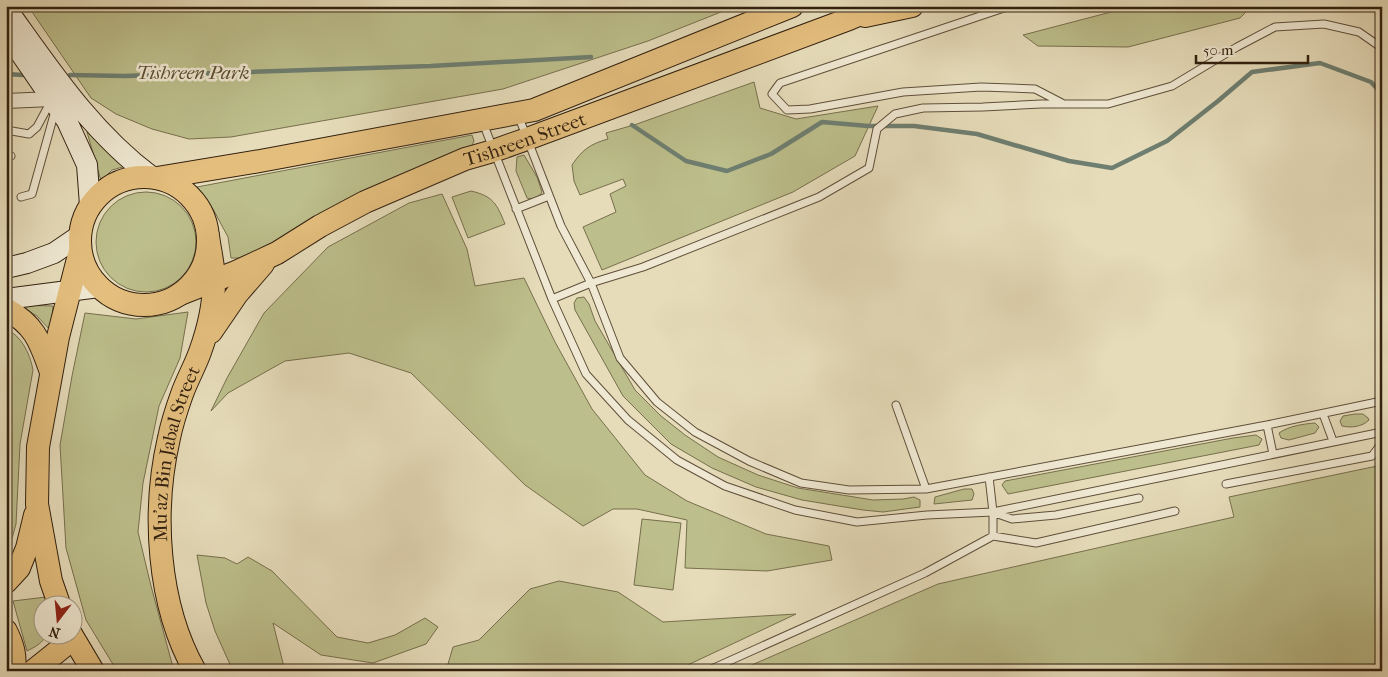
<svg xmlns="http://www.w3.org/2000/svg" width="1388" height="677" font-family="'IM FELL French Canon',serif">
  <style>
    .green { fill: #bcbe8b; stroke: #776f4d }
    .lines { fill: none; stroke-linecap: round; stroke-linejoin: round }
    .stream { stroke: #6e7e70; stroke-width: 4.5 }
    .lane-casing { stroke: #5f4f3a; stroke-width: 9 }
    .street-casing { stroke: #5f4f3a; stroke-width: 16 }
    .secondary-casing { stroke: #32200f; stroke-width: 22 }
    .primary-casing { stroke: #32200f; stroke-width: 24 }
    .lane { stroke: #efe8d2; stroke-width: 7 }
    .street { stroke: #efe8d2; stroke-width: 14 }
    .secondary { stroke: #efe8d2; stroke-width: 20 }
    .primary { stroke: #e3be7d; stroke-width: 22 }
    .labels { text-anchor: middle; stroke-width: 5; stroke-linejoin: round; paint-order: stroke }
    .park-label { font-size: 19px; font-style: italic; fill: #5b4f34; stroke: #efe8d2 }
    .street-label { font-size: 19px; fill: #32200f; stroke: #efe8d2 }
  </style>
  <rect width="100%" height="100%" fill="#e6dcba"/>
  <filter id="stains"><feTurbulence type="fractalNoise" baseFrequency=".004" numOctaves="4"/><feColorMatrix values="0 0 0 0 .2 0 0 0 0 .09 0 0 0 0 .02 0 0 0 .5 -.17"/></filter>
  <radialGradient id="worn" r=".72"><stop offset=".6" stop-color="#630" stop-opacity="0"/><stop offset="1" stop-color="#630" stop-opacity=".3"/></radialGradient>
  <path class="green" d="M28,6H736L648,41L503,89L231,137L189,139L152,129L116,114L91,98Z
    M1134,6H1252L1240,18L1128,47L1038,46L1023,35Z
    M754,82L760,108L796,119L878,106L855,156L793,192L602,270L583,227L616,212L610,194L626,186L623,179L580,195L574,181L572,165C582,150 590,144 608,139L606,133L637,124Z
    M87,132L126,166L112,170L101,181Z
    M472,135L474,141L471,147L244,258H231L228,237L213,209L197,187Z
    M524,155L537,177L542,192C538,198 535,200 527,198L516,171L517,157Z
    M471,191C493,196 497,204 505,224L468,238L452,197Z
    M96 242a50 50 0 1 1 100 0a50 50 0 1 1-100 0Z
    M442,194L467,249L475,286L524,278L555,342L592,409L645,475L687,501L766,534L829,546L832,560L767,571L685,568L687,520L637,509H613L583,526L525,485L411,373L349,353L285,361L228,393L211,411L227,378L264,313L328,247L409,203Z
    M584,297L589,304L595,321L635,390L661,416L685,435L718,457L758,475L798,488L873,500L903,499L914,497L920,500V507L883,512L863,510L802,500L756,487L712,468L671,444L623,396L575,310L574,303L577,298Z
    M18,305L53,306L51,331L37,316Z
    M188,312L180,358L159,406L143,483L138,532L151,586L174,671H117L86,620L66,548L60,445L72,376L85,313L136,319Z
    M6,329C22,336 30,354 33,370L20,444L16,524L6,560Z
    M1355,414H1363L1368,418L1369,420C1362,427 1351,428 1342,426L1340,421L1343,416Z
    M1315,423L1319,427L1315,433L1289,440L1281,438L1279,433C1289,426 1303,424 1315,423Z
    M1256,435L1262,439L1259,445L1008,494L1002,485L1005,481L1233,438Z
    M1382,465V662L1354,671H738L938,584L1234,517L1229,497Z
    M964,489H972L974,494L972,500L934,504L935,497Z
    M642,519L681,523L673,590L634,585Z
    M197,555L225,558L237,564L248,557L272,571L337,637L368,643L395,635L425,618L438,627L426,644L373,663L321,655L273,623L285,671H233L215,631L206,603Z
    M559,581L618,592L663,622L796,614L675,671H446L453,647L479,640L530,589Z
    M46,597L48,604H42V634L46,635C43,643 35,647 27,651L13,601Z"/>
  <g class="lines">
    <path class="stream" d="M6,74L23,75
      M70,75L124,76L431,66L591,57
      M632,125L686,161L727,171L771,154L822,122L868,126H914L977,134L1069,161L1112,168L1167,141L1218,101L1252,72L1320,63L1371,82L1382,94"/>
    <defs>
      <path id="lane" d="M1010,6L780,83L772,94L787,110L810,109L903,92L981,87L1035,89L1062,103
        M518,115L561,226L591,283L620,358L657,402L695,432L749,461L801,483L849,490L926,489L1267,425L1382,401
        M483,123L552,299L586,374L628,420L677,460L725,486L795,510L857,522L927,515L993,512L1382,432
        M6,130L29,134L37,127L51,101
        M6,155L11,156
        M21,197L32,194L55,111
        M516,209L549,196
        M552,299L591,283L643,267L819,197L869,168L877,129L895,114L923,108L983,107L1041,104H1108L1172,86L1237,47L1275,27L1324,24L1359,32L1382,48
        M896,405L926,489
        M1323,414L1333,441
        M1267,425L1273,454
        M989,477L993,512V536
        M1226,484L1372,456L1382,443
        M995,513L1012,519L1056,515L1139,498
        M707,671L925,573L993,536L1036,543L1175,511
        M1380,671L1382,670"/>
      <path id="street" d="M6,101L52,99"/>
      <path id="secondary" d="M6,8C50,69 91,132 152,177
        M6,32L67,121L87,165L90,205
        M6,268L27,263L54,253L79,236
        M6,299L99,287"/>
      <g id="primary">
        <path d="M865,16L912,6"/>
        <circle cx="144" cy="241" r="64"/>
        <path d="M157,178L260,161L534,110L792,6"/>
        <path id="s1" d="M180,294L236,272L277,253L320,226L365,202L465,159L493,151L527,139L849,19L879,6"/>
        <path d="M6,309C36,326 40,342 51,372"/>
        <path d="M211,332L237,294L263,264"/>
        <path d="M6,582L19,568L27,548L35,515"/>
        <path d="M59,604L51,581L37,504L38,447L58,337L80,251"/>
        <path d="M6,631C13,645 16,656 14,671"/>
        <path d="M71,634L93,671"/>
        <path d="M33,671L73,639"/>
        <path id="s2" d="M195,671C157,604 152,511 169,438C172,423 177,408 182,394C187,380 195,366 200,352C208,330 214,305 214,281C214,267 210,251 208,236"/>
      </g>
    </defs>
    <use href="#lane" class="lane-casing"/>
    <use href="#street" class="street-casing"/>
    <use href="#secondary" class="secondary-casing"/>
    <use href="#primary" class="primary-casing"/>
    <use href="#lane" class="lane"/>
    <use href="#street" class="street"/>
    <use href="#secondary" class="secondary"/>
    <use href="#primary" class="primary"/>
  </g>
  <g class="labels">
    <g class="park-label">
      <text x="193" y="79">Tishreen Park</text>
    </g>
    <g class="street-label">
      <text dy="7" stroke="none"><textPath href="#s1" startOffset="379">Tishreen Street</textPath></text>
      <text dy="7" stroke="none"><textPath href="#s2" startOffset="225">Mu'az Bin Jabal Street</textPath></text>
    </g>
  </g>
  <rect width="1388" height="677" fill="none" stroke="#e6dcba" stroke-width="25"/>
  <rect x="8" y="8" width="1373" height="662" fill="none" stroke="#32200f" stroke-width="2.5"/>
  <rect x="12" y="12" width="1363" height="652" fill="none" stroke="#32200f"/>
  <g transform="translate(58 620) rotate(196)"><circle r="24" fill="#efe8d2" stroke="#a39884"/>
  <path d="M0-4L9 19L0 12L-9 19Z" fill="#8f2418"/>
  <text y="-8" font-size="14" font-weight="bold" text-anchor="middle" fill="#32200f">N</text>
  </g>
  <path d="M1196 55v8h112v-8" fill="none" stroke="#32200f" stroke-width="2.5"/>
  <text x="1203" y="55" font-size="15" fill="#32200f" stroke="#efe8d2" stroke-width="4" paint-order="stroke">50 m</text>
  <rect width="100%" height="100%" filter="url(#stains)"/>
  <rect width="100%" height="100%" fill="url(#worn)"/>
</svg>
